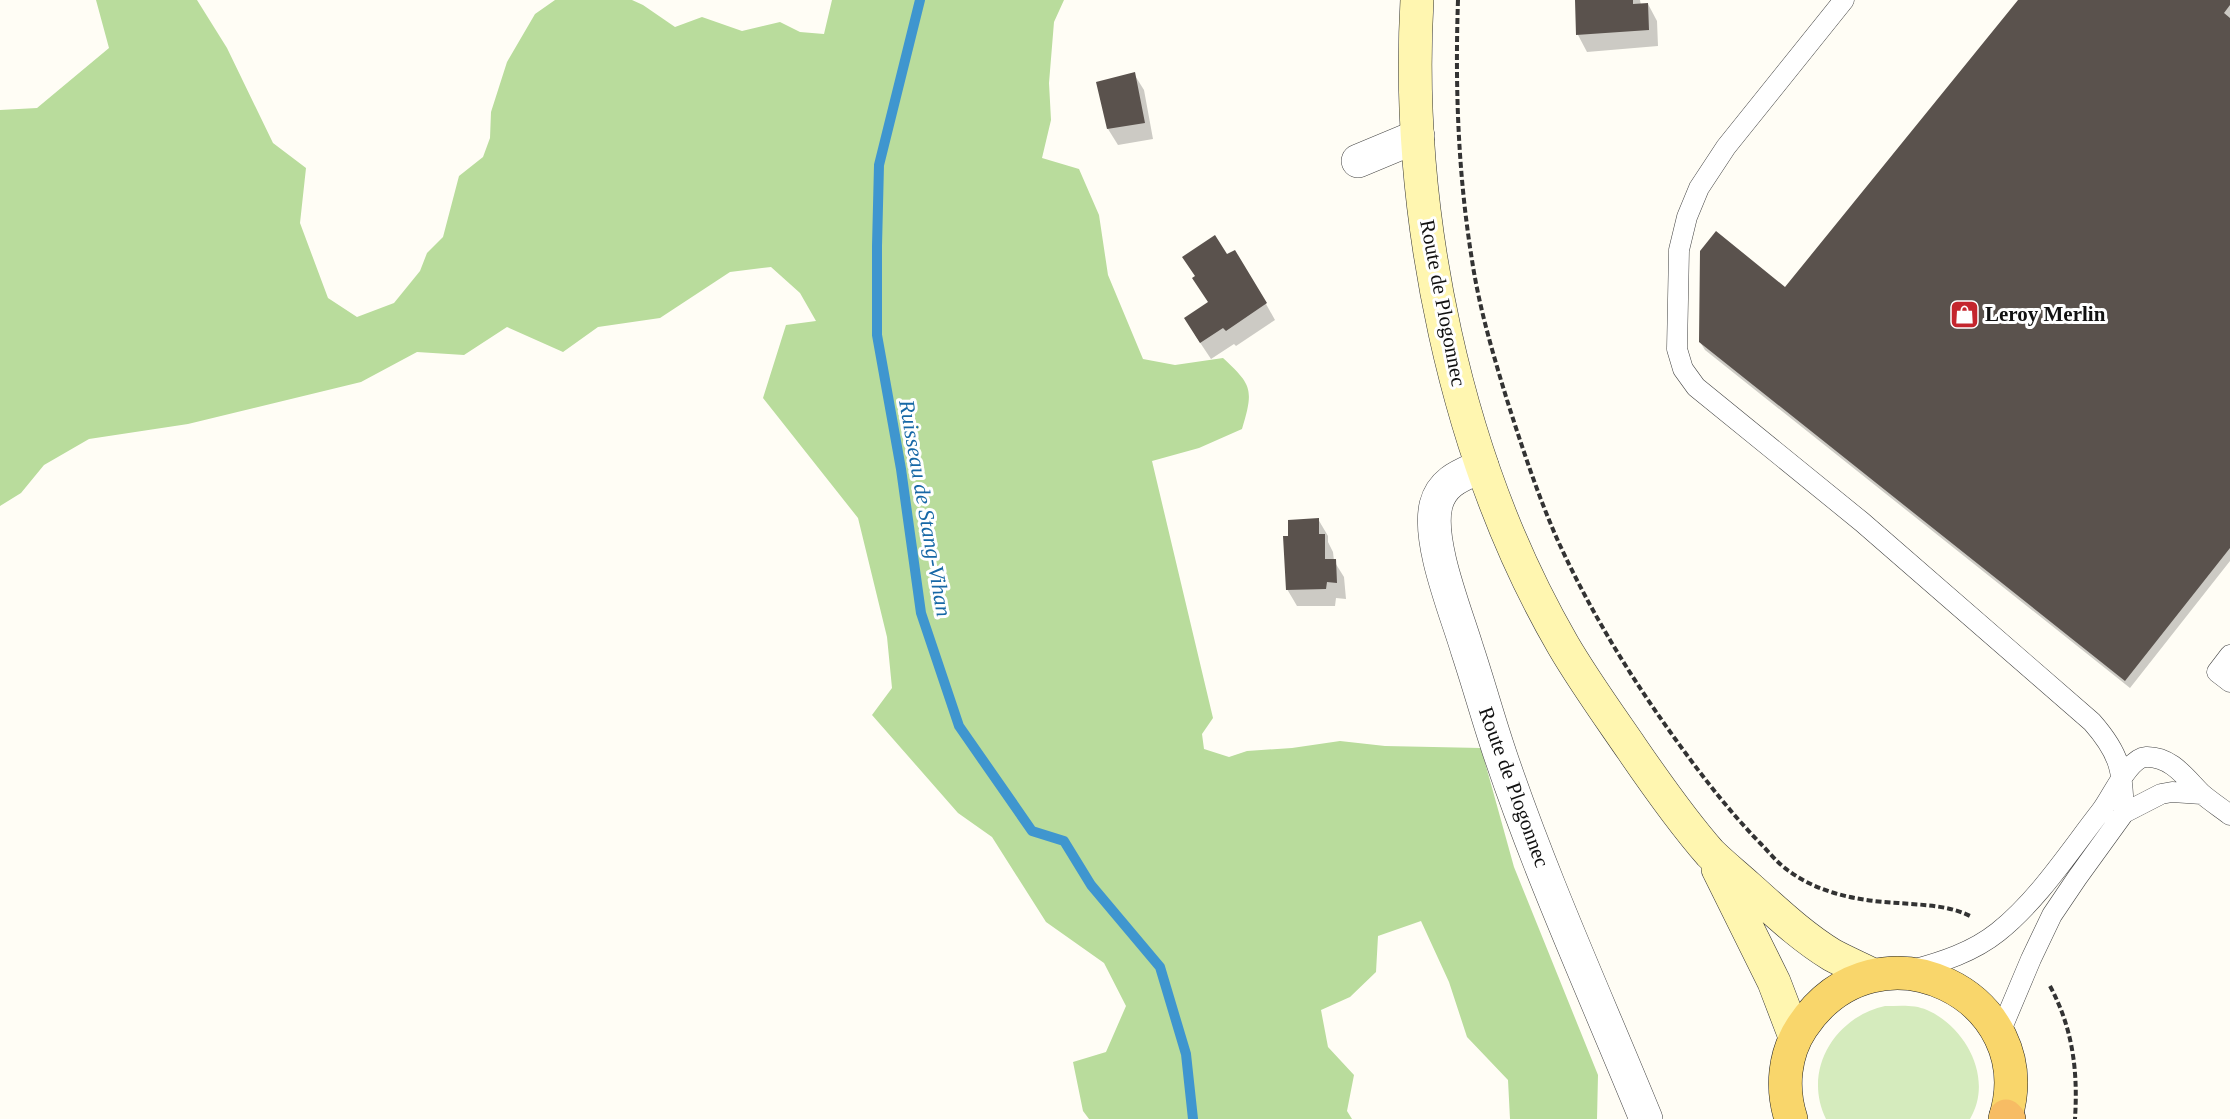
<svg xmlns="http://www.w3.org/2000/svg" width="2230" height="1119" font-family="'Times New Roman',serif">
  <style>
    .green { fill: #d5ebbd }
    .forest { fill: #b9dc9c }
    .shadow { fill: #0003 }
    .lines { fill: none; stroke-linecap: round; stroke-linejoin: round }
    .stream { stroke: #3f96cf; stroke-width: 10 }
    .building { fill: #5a524d }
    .service-casing { stroke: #444; stroke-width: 21 }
    .minor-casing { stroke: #444; stroke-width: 34 }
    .secondary-casing { stroke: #333; stroke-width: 34 }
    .primary-casing { stroke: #222; stroke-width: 34 }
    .trunk-casing { stroke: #222; stroke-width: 34 }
    .path { stroke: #333; stroke-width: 4; stroke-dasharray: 6 3; stroke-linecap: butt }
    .service { stroke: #fff; stroke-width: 20 }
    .minor { stroke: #fff; stroke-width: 33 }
    .secondary { stroke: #fff6b0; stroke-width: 33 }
    .primary { stroke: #f9d66b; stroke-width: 33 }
    .trunk { stroke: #f7bc64; stroke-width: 33 }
    .labels { text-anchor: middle; stroke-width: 6; stroke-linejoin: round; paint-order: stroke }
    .street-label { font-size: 21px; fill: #111; stroke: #fff }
    .poi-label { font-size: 21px; font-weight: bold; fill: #111; stroke: #fff; text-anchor: start }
    .water-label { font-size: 22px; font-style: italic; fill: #1768a6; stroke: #fff }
  </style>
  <rect width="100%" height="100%" fill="#fffdf5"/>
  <path class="green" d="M1885,1006C1899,1006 1914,1004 1927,1010C1966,1027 1994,1079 1970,1119H1826C1802,1070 1835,1017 1885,1006Z"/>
  <path class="forest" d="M96,0H197L227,48L273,143L306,168L300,223L328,298L357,317L394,303L420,271L427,253L443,237L459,176L483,157L490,138L491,112L507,62L535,14L555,0H632L643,5L675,27L702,17L742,31L780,22L800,32L824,34L832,0H1064L1054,22L1049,83L1051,120L1042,158L1079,169L1099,215L1108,275L1143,359L1175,365L1223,358C1252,385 1254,389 1242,429L1199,448L1152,461L1213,718L1202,734L1204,749L1229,757L1247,751L1292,748L1340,741L1385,746L1481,748L1514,867L1598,1075L1597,1119H1510L1508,1080L1467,1037L1449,982L1421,921L1378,936L1376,972L1350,997L1321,1010L1328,1047L1354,1075L1347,1111L1352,1119H1089L1083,1111L1073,1062L1106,1052L1126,1006L1104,963L1046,922L992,837L958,813L872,715L892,688L887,637L858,518L763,398L786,325L816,321L800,293L771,267L730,272L660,318L598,327L563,352L507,327L464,355L417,352L361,382L188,424L89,439L44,465L21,493L0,506V110L37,108L109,48Z"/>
  <path class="shadow" d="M1577,0H1640L1641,5L1648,4L1657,21L1658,46L1587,52L1578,35Z
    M2019,0H2230V561L2130,688L1705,350L1700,342L1786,289Z
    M1134,74L1144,90L1153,139L1118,145L1108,129L1097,83Z
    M1226,256L1266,304L1275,320L1236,346L1234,344L1211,359L1195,335Z
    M1318,519L1328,536V542L1333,552L1334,561L1344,577L1346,599L1336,598L1335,606H1297L1287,589L1290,538Z"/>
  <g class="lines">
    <path class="stream" d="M920,0L879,165L877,246V335L901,469L921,613L959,726L1032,831L1064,841L1091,885L1160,967L1186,1054L1193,1119"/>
  </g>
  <path class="building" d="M1575,0H1633V4L1648,3L1649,30L1576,35Z
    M2018,0H2230V5L2224,13L2230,18V548L2125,681L1699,342L1700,251L1716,231L1785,287Z
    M1135,72L1145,123L1107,129L1096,82Z
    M1215,235L1227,254L1235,250L1267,303L1226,331L1223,328L1200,343L1184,318L1208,302L1192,278L1195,276L1182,257Z
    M1319,518V534H1325V559H1336L1337,583L1327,582L1326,589L1286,590L1283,536H1288V520Z"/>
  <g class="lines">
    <defs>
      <path id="service" d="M1844,0L1726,147L1699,188L1687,217L1679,250L1677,349L1683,369L1696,387L1862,522L2092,722C2121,755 2122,770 2124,813
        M2230,655L2217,672L2230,682
        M1912,970C1942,962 1973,952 1998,932C2039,899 2069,852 2101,811C2112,797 2128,758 2146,757C2171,756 2186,778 2201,793C2210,801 2221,808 2230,815
        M1999,1035L2031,959L2052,915L2077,878L2124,813L2161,794L2172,792L2202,794"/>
      <path id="minor" d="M1358,161L1418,136
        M1482,466C1462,475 1442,481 1436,505C1427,542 1456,612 1467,649C1479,685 1489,722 1501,757C1543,881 1597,999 1646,1119"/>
      <path id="secondary" d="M1417,0C1405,213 1455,459 1563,645C1584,681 1608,714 1632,749C1656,784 1682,821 1710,853C1722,865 1736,876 1748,887C1775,911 1801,936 1832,955C1845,962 1859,968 1873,975
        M1718,869L1774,982L1795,1037"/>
      <path id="primary" d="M1791,1119C1781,1088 1784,1054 1802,1027C1878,913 2044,997 2005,1119"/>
      <path id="trunk" d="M2006,1116L2009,1119"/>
    </defs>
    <use href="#service" class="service-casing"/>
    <use href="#minor" class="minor-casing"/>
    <use href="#secondary" class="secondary-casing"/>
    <use href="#primary" class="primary-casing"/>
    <use href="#trunk" class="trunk-casing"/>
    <path class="path" d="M1458,0C1455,87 1458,174 1472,260C1479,307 1493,354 1507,400C1522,447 1538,496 1558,541C1590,611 1631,678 1676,740C1702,776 1729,811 1760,843C1769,852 1778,864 1789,871C1820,894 1860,901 1898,903C1922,905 1950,905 1972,917
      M2050,986C2073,1029 2078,1071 2075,1119"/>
    <use href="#service" class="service"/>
    <use href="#minor" class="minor"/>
    <use href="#secondary" class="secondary"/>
    <use href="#primary" class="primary"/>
    <use href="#trunk" class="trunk"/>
  </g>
  <defs>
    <symbol id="shop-square" viewBox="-11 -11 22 22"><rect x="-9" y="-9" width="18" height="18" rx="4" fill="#c4262e" stroke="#fff"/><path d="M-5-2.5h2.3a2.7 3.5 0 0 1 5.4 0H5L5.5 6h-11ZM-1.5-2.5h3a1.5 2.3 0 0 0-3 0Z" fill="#fff"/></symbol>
  </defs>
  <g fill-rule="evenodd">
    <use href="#shop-square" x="1948" y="298" width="33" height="33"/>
  </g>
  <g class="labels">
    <g class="street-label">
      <text transform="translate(1443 303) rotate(79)" y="7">Route de Plogonnec</text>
      <text transform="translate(1514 787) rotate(70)" y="7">Route de Plogonnec</text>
    </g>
    <g class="poi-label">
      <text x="1985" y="321">Leroy Merlin</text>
    </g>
    <g class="water-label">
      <text transform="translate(926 508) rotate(80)" y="8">Ruisseau de Stang-Vihan</text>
    </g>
  </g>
</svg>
